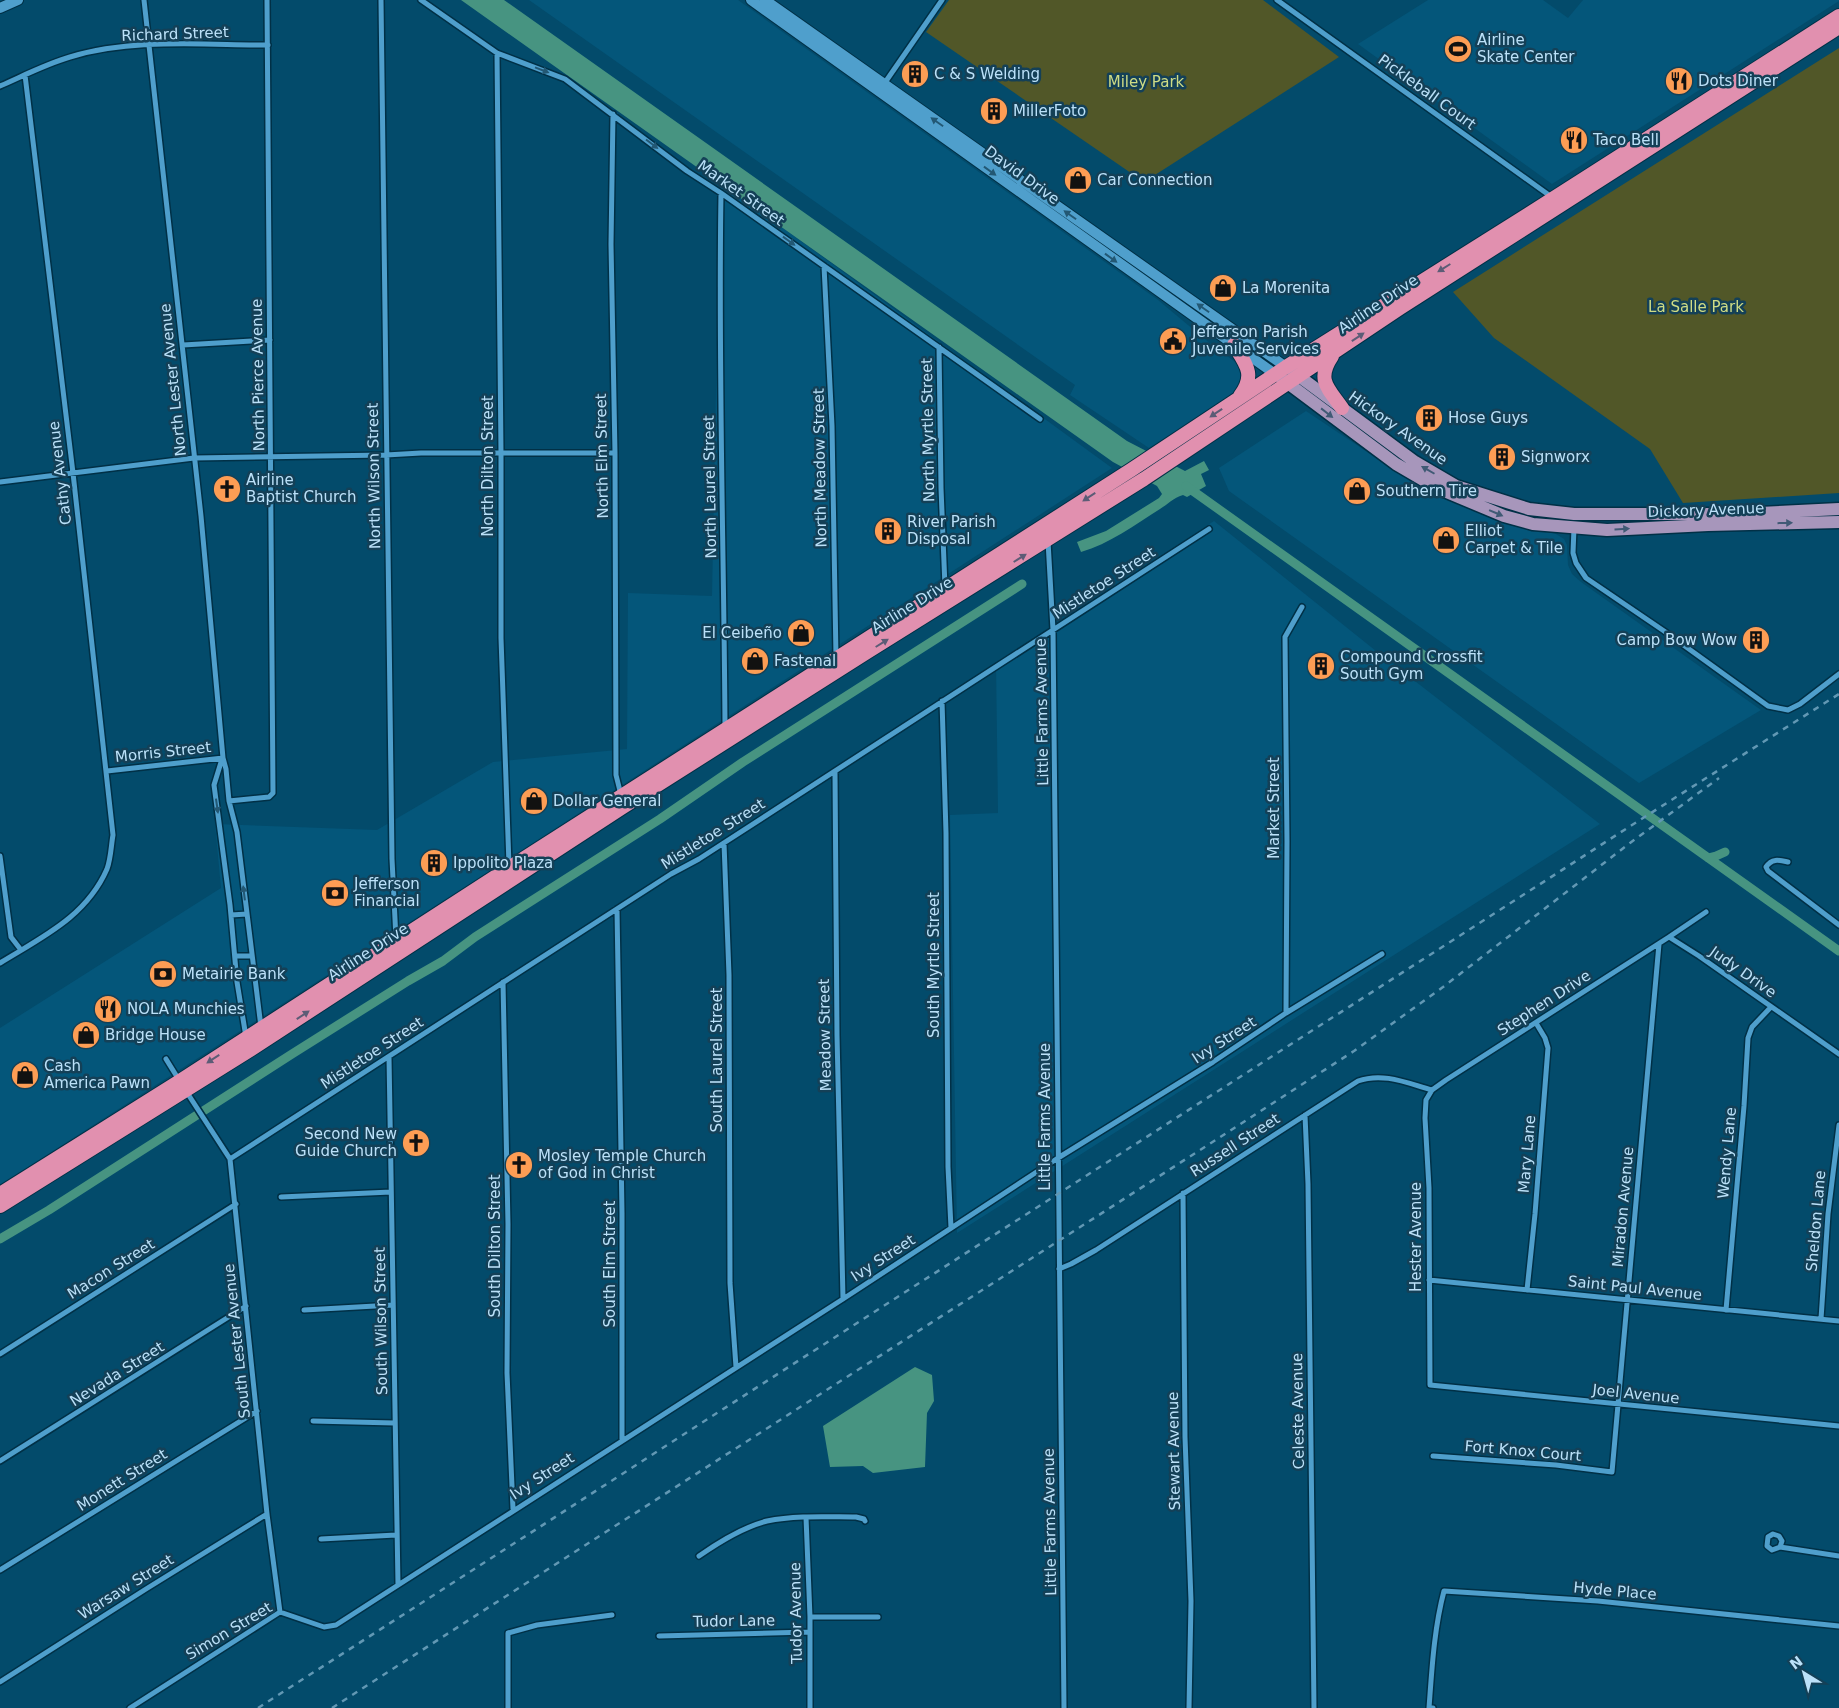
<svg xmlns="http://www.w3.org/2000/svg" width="1839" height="1708" font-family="'DejaVu Sans',sans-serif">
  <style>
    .built { fill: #04567a }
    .green { fill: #515728 }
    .water { fill: #479481 }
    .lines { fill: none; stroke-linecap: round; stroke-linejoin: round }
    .canal { stroke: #479481; stroke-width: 9 }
    .street-casing { stroke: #013046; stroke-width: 8 }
    .secondary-casing { stroke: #013046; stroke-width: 12 }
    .primary-casing { stroke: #013046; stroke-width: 15 }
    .highway-casing { stroke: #013046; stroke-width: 16 }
    .street { stroke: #4f9fcc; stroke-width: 5 }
    .secondary { stroke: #4f9fcc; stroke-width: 10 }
    .primary { stroke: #a796bb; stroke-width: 12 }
    .highway { stroke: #e190af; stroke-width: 14 }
    .rail { stroke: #6298b4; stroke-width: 2.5; stroke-dasharray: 6 6; stroke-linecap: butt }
    .oneway { fill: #235874 }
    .oneway2 { fill: #5c5c76 }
    .oneway3 { fill: #405a75 }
    .labels { text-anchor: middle; stroke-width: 5; stroke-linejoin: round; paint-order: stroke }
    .street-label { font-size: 15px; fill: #bbe1f9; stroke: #144057 }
    .poi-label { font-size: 15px; fill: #bbe1f9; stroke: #144057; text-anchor: start }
    .park-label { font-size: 15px; fill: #cfdc85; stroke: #144057 }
  </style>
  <rect width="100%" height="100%" fill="#034b6b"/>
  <path class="built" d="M529,0H738L1158,300L1212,345L1238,364L1242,369L1244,383L1235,393L1149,448L1070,395L1075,385Z
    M1428,0H1543L1568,18L1583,0H1839V1L1552,184L1358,44Z
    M720,182L1112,468L494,868L0,1185V1028L221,888L215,824L377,830L493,762L627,749L628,593L712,596Z
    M1306,411L1403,476L1434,494L1486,516L1556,534L1564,539L1567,545L1568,565L1572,574L1581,582L1761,710L1639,783L1229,491L1219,468Z
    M1214,521L1376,651L1600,824L957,1233L950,815L998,813L996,662Z"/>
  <path class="green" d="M949,0H1263L1339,57L1144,182L926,32Z
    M1839,48V493L1683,503L1650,449L1494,338L1453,292Z"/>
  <path class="water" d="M461,0H504L1127,441L1185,471L1204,461L1209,470L1201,474L1206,486L1187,497L1183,495C1173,498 1168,504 1160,509C1135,525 1109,544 1081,552L1077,542L1106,531L1159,498L1162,494L1157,486L1113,462Z
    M915,1367L932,1375L934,1401L927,1413L925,1467L873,1473L863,1466L830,1467L823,1426Z"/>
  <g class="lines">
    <path class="canal" d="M1186,486L1839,951
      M1708,858L1716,856L1725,852
      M0,1239L49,1210L292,1054L408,981L443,961L475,937L660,819L743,762L1022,584"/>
    <defs>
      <path id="street" d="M144,0L201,516L223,758L226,769L229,801L237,832L261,1027
        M381,0L392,859L396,939
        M421,0L497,53L565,79L687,171L721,193L1040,419
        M1277,0L1553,198
        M497,53L501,453V638L509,865
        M884,84L942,0
        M0,86C23,76 46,64 70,57C132,38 204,45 268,45
        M613,114L611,244L615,453L616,775L621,795
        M721,193C718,371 724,549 725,727
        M824,266L832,426L836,657
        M183,345L270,340
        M939,347L941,488L945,587
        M0,482L194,458L386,455L421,453H615
        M1574,528L1573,553L1576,563L1586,578L1664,631L1768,706L1788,710L1800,704L1839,674
        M1048,541L1053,630L1064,1708
        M942,701L946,833L948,1167L951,1228
        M222,759L214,785L230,905L237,982L246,1037
        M107,771L223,758
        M835,772L837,1035L843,1299
        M229,801L269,797L273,793L267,0
        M724,843L729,975L730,1283L736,1367
        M0,856L11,937L21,950
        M1788,862C1779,860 1772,858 1766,867L1768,871L1839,925
        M617,909L622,1213V1439
        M1706,912L1669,937L1699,956L1839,1054
        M231,915L247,914
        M1669,937L1446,1080L1432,1090L1426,1100L1425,1118L1429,1188L1430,1385L1839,1426
        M235,956H252
        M0,963C42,937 86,917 107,869C111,858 111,846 113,835L73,473L25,75
        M503,982L508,1224L507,1373L513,1509
        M1286,1013L1287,841L1285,637L1302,607
        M389,1057L398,1584
        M166,1059L179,1080
        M186,1091L230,1159L267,1514L280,1612
        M1305,1115L1308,1184L1314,1708
        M230,1159L671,874L699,859L1209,529
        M1183,1193L1185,1437L1191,1601L1189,1708
        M281,1197L391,1192
        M1059,1269L1071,1264L1096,1250L1358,1081C1383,1072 1407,1083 1432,1090
        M1429,1280L1839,1321
        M1527,1290L1535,1214L1548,1048L1545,1038L1536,1023
        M304,1310L393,1305
        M1726,1310L1744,1106L1748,1038L1752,1027L1771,1007
        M1821,1319L1828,1214L1839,1125
        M0,1354L236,1204
        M313,1421L394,1423
        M1433,1456L1556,1465L1612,1472L1659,944
        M0,1461L246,1306
        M806,1517L810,1617V1708
        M321,1539L396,1535
        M1780,1547L1782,1541L1779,1536L1773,1534L1768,1537L1767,1546L1772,1550L1780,1547L1839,1556
        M699,1556C719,1542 743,1527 767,1521C796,1515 828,1517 856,1517L864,1519L865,1521
        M0,1570L257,1411
        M280,1612L324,1627L336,1625L843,1299L1058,1158L1213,1062L1286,1013L1382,954
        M810,1617H878
        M659,1636L809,1632
        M0,1682L146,1589L267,1514
        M130,1708L280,1612
        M508,1708V1633L537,1625L612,1615
        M1433,1708H1429C1432,1668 1434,1629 1444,1591L1598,1601L1839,1626"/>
      <path id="secondary" d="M751,0L1275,374
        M765,0L1286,367
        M0,8L18,0"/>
      <path id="primary" d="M1292,371L1415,462L1456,486L1529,509L1574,514H1739L1839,509
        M1281,378L1396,464L1437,488L1504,516L1533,524L1607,530L1708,525L1839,522"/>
      <path id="highway" d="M1234,345C1246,364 1256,375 1240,396
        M1332,356C1316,380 1328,388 1342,408
        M0,1194L180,1081L509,868L1131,470L1286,367L1554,198L1839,16
        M0,1206L253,1048L623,807L867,652L1144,479L1400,308L1839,27"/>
    </defs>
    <use href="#street" class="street-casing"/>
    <use href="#secondary" class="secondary-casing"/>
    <use href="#primary" class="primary-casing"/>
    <use href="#highway" class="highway-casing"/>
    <use href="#street" class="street"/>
    <use href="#secondary" class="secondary"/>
    <use href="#primary" class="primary"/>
    <use href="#highway" class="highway"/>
    <path class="rail" d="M258,1708L1632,825L1839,694
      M332,1708L1354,1051L1443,987L1630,843L1719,778"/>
  </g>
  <defs><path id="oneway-solid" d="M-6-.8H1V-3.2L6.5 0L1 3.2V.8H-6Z" transform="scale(1.25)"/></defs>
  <g class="oneway">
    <use href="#oneway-solid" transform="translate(542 70) rotate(21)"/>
    <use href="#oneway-solid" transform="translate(937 122) rotate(-145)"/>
    <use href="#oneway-solid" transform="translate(652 144) rotate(37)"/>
    <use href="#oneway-solid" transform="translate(990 171) rotate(36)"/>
    <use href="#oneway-solid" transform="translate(1070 215) rotate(-145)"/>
    <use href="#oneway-solid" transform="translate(789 241) rotate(36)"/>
    <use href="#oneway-solid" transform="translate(1111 258) rotate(36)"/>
    <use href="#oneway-solid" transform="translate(1203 308) rotate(-145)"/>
    <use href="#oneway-solid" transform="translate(217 806) rotate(82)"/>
    <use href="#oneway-solid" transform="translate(244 893) rotate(-97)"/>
  </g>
  <g class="oneway2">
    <use href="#oneway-solid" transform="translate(1444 268) rotate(148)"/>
    <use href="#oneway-solid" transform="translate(1358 337) rotate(-34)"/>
    <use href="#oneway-solid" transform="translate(1216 413) rotate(146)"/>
    <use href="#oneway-solid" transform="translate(1089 497) rotate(147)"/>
    <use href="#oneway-solid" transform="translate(1020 558) rotate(-32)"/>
    <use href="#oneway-solid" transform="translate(882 643) rotate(-32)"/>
    <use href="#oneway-solid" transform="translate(303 1015) rotate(-33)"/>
    <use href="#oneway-solid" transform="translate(213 1059) rotate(147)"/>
  </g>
  <g class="oneway3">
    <use href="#oneway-solid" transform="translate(1327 413) rotate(38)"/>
    <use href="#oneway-solid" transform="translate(1428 470) rotate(-150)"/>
    <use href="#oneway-solid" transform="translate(1496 513) rotate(23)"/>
    <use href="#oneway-solid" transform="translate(1785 523) rotate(-1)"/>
    <use href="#oneway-solid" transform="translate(1622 529) rotate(-3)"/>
  </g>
  <defs>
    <symbol id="stadium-disc" viewBox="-11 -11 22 22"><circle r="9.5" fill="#fd9d54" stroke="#144057"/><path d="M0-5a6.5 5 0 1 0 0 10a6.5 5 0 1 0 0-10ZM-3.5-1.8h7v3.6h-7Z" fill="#111"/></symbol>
    <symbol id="building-disc" viewBox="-11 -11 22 22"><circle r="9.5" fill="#fd9d54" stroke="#144057"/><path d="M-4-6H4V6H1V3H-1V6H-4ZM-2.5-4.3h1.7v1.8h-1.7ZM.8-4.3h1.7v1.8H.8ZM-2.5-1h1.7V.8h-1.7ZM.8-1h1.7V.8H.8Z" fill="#111"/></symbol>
    <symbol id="restaurant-disc" viewBox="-11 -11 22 22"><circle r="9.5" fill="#fd9d54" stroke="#144057"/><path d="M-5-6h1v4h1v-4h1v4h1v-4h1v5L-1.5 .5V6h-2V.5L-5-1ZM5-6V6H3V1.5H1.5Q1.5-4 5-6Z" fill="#111"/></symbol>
    <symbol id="shop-disc" viewBox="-11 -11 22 22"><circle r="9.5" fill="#fd9d54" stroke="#144057"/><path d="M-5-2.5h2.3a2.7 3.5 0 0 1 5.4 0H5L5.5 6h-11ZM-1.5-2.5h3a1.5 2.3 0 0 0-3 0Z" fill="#111"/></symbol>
    <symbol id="civic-disc" viewBox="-11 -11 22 22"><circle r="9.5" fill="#fd9d54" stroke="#144057"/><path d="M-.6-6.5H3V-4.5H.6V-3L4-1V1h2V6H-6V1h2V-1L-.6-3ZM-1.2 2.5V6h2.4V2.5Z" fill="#111"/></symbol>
    <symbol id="church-disc" viewBox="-11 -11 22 22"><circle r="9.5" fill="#fd9d54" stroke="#144057"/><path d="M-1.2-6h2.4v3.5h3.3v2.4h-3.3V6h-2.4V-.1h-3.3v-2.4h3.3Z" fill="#111"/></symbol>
    <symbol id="bank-disc" viewBox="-11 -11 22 22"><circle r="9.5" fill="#fd9d54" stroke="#144057"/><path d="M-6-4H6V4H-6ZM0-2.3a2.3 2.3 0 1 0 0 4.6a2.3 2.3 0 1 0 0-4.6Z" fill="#111"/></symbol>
  </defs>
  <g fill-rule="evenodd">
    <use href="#stadium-disc" x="1442" y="33" width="32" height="32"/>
    <use href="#building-disc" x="899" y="58" width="32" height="32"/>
    <use href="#restaurant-disc" x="1663" y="65" width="32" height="32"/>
    <use href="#building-disc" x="978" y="95" width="32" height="32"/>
    <use href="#restaurant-disc" x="1558" y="124" width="32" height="32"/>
    <use href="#shop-disc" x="1062" y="164" width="32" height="32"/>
    <use href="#shop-disc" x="1207" y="272" width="32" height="32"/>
    <use href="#civic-disc" x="1157" y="325" width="32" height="32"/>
    <use href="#building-disc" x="1413" y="402" width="32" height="32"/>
    <use href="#building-disc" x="1486" y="441" width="32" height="32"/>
    <use href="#church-disc" x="211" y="473" width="32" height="32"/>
    <use href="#shop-disc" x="1341" y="475" width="32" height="32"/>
    <use href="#building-disc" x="872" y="515" width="32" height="32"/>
    <use href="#shop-disc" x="1430" y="524" width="32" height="32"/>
    <use href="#shop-disc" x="785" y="617" width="32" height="32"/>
    <use href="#building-disc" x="1740" y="624" width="32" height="32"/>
    <use href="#shop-disc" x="739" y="645" width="32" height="32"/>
    <use href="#building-disc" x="1305" y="650" width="32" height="32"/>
    <use href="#shop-disc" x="518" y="785" width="32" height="32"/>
    <use href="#building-disc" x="418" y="847" width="32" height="32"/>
    <use href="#bank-disc" x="319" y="877" width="32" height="32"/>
    <use href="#bank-disc" x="147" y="958" width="32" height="32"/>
    <use href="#restaurant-disc" x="92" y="993" width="32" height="32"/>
    <use href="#shop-disc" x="70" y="1019" width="32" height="32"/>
    <use href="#shop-disc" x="9" y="1059" width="32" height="32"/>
    <use href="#church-disc" x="400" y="1127" width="32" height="32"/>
    <use href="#church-disc" x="503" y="1149" width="32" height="32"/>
  </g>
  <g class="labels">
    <g class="street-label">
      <text transform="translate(175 34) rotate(-2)" y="5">Richard Street</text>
      <text transform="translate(1427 92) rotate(36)" y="5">Pickleball Court</text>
      <text transform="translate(1022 175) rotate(36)" y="5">David Drive</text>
      <text transform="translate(741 193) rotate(35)" y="5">Market Street</text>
      <text transform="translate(1378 304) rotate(-34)" y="5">Airline Drive</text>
      <text transform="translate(258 375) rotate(-91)" y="5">North Pierce Avenue</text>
      <text transform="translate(173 380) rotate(-96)" y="5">North Lester Avenue</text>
      <text transform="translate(1398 428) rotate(35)" y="5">Hickory Avenue</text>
      <text transform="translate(928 430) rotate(-91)" y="5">North Myrtle Street</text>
      <text transform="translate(602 456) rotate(-91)" y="5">North Elm Street</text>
      <text transform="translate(488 466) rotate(-90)" y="5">North Dilton Street</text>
      <text transform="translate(820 468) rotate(-91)" y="5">North Meadow Street</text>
      <text transform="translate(60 473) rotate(-97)" y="5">Cathy Avenue</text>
      <text transform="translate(374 476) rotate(-91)" y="5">North Wilson Street</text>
      <text transform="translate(710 487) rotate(-91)" y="5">North Laurel Street</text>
      <text transform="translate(1706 510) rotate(-2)" y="5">Dickory Avenue</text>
      <text transform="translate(1104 583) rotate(-33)" y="5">Mistletoe Street</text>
      <text transform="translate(912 605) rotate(-32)" y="5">Airline Drive</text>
      <text transform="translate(1042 712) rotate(-91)" y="5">Little Farms Avenue</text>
      <text transform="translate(163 752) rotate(-6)" y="5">Morris Street</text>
      <text transform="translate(1274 808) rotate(-90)" y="5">Market Street</text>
      <text transform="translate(713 834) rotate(-32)" y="5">Mistletoe Street</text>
      <text transform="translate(368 952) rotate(-33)" y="5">Airline Drive</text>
      <text transform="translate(934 965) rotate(-90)" y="5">South Myrtle Street</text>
      <text transform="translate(1743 972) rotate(35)" y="5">Judy Drive</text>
      <text transform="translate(1544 1003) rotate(-33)" y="5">Stephen Drive</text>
      <text transform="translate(825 1035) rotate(-91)" y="5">Meadow Street</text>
      <text transform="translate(1224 1040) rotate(-33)" y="5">Ivy Street</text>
      <text transform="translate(372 1053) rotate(-33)" y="5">Mistletoe Street</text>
      <text transform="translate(717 1060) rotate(-90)" y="5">South Laurel Street</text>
      <text transform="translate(1045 1117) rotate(-90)" y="5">Little Farms Avenue</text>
      <text transform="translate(1235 1145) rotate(-33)" y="5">Russell Street</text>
      <text transform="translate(1727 1153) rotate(-85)" y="5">Wendy Lane</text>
      <text transform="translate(1527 1154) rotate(-85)" y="5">Mary Lane</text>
      <text transform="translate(1623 1207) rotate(-85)" y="5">Miradon Avenue</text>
      <text transform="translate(1816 1221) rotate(-85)" y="5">Sheldon Lane</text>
      <text transform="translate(1416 1237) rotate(-90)" y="5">Hester Avenue</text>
      <text transform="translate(495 1246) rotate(-90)" y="5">South Dilton Street</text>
      <text transform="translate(883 1258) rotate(-33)" y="5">Ivy Street</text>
      <text transform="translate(610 1264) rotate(-90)" y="5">South Elm Street</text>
      <text transform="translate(111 1269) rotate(-32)" y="5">Macon Street</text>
      <text transform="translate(1635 1288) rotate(6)" y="5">Saint Paul Avenue</text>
      <text transform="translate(381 1321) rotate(-91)" y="5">South Wilson Street</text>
      <text transform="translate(237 1341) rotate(-96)" y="5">South Lester Avenue</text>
      <text transform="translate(117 1374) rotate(-32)" y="5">Nevada Street</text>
      <text transform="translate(1636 1394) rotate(6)" y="5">Joel Avenue</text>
      <text transform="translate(1298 1411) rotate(-91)" y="5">Celeste Avenue</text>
      <text transform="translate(1174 1451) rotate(-91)" y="5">Stewart Avenue</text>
      <text transform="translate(1523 1451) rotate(5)" y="5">Fort Knox Court</text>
      <text transform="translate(542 1476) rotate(-33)" y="5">Ivy Street</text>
      <text transform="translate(122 1480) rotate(-32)" y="5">Monett Street</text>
      <text transform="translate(1050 1522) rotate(-91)" y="5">Little Farms Avenue</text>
      <text transform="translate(126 1587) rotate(-32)" y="5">Warsaw Street</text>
      <text transform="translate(1615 1591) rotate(5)" y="5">Hyde Place</text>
      <text transform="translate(796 1613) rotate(-91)" y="5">Tudor Avenue</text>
      <text transform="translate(734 1621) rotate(-1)" y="5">Tudor Lane</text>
      <text transform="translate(229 1631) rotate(-31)" y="5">Simon Street</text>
    </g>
    <g class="poi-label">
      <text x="1477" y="45">Airline<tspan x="1477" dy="17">Skate Center</tspan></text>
      <text x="934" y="79">C &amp; S Welding</text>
      <text x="1698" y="86">Dots Diner</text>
      <text x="1013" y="116">MillerFoto</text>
      <text x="1593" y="145">Taco Bell</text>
      <text x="1097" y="185">Car Connection</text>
      <text x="1242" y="293">La Morenita</text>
      <text x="1192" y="337">Jefferson Parish<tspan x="1192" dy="17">Juvenile Services</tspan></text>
      <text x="1448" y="423">Hose Guys</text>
      <text x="1521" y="462">Signworx</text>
      <text x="246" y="485">Airline<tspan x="246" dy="17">Baptist Church</tspan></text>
      <text x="1376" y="496">Southern Tire</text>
      <text x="907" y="527">River Parish<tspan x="907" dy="17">Disposal</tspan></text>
      <text x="1465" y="536">Elliot<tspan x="1465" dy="17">Carpet &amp; Tile</tspan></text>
      <text x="782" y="638" text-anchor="end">El Ceibeño</text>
      <text x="1737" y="645" text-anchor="end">Camp Bow Wow</text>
      <text x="1340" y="662">Compound Crossfit<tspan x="1340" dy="17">South Gym</tspan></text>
      <text x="774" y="666">Fastenal</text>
      <text x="553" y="806">Dollar General</text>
      <text x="453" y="868">Ippolito Plaza</text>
      <text x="354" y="889">Jefferson<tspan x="354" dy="17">Financial</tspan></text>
      <text x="182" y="979">Metairie Bank</text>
      <text x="127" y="1014">NOLA Munchies</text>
      <text x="105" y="1040">Bridge House</text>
      <text x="44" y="1071">Cash<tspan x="44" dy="17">America Pawn</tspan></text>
      <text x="397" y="1139" text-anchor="end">Second New<tspan x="397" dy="17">Guide Church</tspan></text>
      <text x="538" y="1161">Mosley Temple Church<tspan x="538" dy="17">of God in Christ</tspan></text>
    </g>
    <g class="park-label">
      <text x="1146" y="87">Miley Park</text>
      <text x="1696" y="312">La Salle Park</text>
    </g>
  </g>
  <g transform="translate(1804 1673) rotate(323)" stroke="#144057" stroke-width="4" paint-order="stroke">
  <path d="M0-4L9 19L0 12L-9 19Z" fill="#bbe1f9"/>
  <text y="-8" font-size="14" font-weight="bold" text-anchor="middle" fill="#bbe1f9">N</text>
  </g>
</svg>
